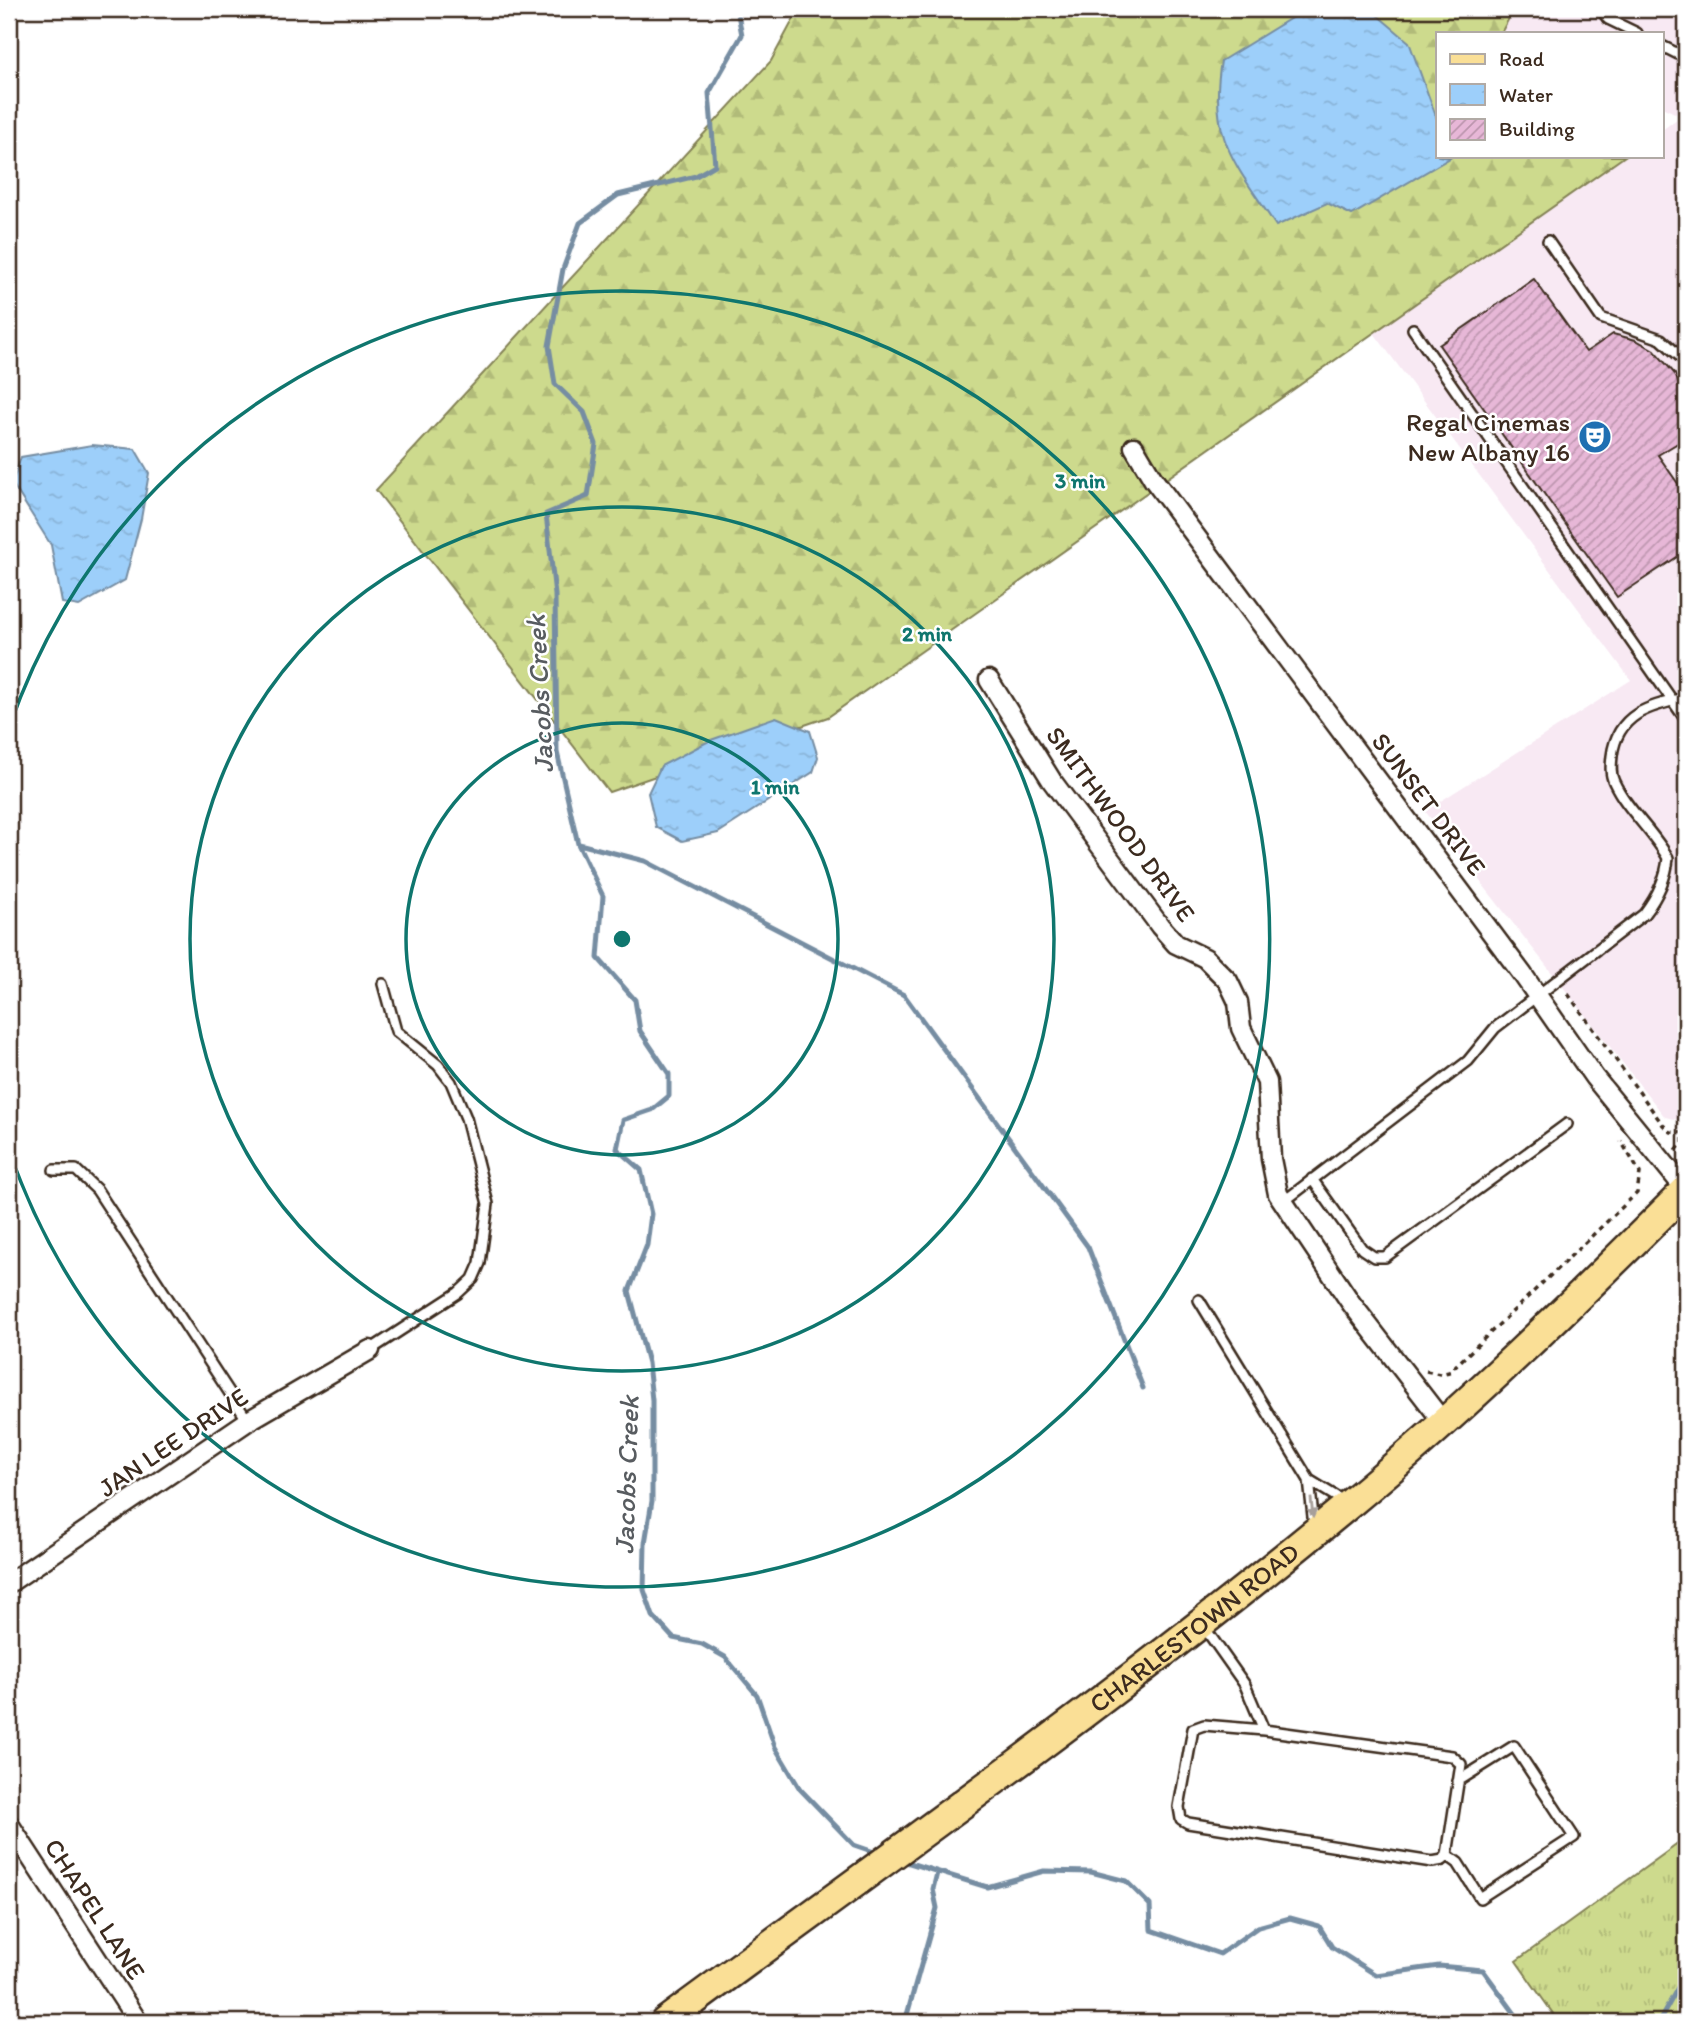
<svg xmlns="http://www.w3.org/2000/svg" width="1695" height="2031" font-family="Itim,sans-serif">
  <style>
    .built { fill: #f8e9f3 }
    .grass { fill: url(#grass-tufts); stroke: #848256; stroke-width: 2 }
    .forest { fill: url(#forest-firs); stroke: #848256; stroke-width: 2 }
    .water { fill: url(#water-ripples); stroke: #768da2; stroke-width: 2 }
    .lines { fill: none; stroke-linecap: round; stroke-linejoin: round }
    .stream { stroke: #768da2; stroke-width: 5 }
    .building { fill: url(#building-hatch); stroke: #3b2a1e; stroke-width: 2 }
    .service-casing { stroke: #3b2a1e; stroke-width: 14 }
    .minor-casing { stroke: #3b2a1e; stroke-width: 23 }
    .primary-casing { stroke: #3b2a1e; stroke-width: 33 }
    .path { stroke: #3b2a1e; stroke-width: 3.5; stroke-dasharray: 5 5; stroke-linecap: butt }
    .service { stroke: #fff; stroke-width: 9 }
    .minor { stroke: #fff; stroke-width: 18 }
    .primary { stroke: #fadf96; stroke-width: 28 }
    .oneway { fill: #a79f9a }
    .ring { fill: none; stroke: #0f766e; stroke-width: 3.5 }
    .labels { text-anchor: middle; stroke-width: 5; stroke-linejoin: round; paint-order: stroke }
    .poi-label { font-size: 26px; fill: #3b2a1e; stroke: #fff; text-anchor: end }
    .street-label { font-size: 26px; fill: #3b2a1e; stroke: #fff }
    .water-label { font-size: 28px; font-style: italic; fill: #585c60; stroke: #fff }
    .centre { fill: #0f766e; stroke: #fff; stroke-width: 3.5 }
    .ring-label { font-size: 21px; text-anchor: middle; font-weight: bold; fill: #0f766e; stroke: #fff; stroke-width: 5; stroke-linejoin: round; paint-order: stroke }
  </style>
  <defs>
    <pattern id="grass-tufts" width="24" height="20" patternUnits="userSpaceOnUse" patternTransform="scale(1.75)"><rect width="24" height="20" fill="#cdda8d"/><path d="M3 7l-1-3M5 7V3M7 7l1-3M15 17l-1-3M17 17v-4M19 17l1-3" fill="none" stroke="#b1bb79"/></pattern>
    <pattern id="forest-firs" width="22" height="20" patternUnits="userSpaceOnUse" patternTransform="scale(1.75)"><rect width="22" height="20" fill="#cdda8d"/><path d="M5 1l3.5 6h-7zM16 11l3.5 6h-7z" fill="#b1bb79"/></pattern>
    <pattern id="water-ripples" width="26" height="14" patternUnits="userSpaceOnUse" patternTransform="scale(1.75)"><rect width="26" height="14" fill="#9dcffa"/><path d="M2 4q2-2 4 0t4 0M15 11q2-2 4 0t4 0" fill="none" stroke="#88b2d6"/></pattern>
    <pattern id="building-hatch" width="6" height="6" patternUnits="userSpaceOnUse" patternTransform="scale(1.75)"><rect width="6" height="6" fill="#e7b7d7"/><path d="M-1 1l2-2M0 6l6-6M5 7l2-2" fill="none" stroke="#bc95ae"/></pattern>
  </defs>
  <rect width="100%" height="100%" fill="#fff"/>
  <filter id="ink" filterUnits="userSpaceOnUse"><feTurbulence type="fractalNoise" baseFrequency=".0143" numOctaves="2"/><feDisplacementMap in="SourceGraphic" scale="14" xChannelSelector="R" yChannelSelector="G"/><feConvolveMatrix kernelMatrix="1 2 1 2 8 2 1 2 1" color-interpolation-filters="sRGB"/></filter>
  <g filter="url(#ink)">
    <path class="built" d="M1514,9H1686L1685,1121L1665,1117L1425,811L1631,680L1374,333L1625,156H1662V130L1681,116L1662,107V33H1501Z"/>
    <path class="grass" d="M1686,1838V2022H1559L1516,1961Z"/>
    <path class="forest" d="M799,9H1514L1501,33H1438V156H1625L828,717L609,792L376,490L771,61Z"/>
    <path class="water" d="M1306,9H1370L1409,42L1438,122V156L1450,158L1352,215L1327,203L1276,226C1236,164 1208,139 1221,61Z
      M92,445L135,449L149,473L141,519L125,580L79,606L62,603L51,545L12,483L21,457Z
      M776,717L810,731L818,757L813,772L718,833L682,841L656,827L648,793L661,766L711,740Z"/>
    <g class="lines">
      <path class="stream" d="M737,9L742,35L709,93L715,165L696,176L618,195L580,223L563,269L549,346L555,384L584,412L596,444L588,496L546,514L555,595L557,752L578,844L603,896L598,958L635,1000L640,1031L669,1074V1096L652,1110L623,1120L617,1149L641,1170L651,1214L647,1245L629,1291L648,1363L652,1400V1501L645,1543L644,1590L653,1616L673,1638L702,1644L725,1657L757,1695L775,1747L800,1789L854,1845L880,1854
        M579,844L645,861L904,995L1088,1247L1143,1388
        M900,1860L987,1887L1044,1871L1091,1872L1126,1881L1150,1905L1151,1930L1220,1954L1258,1927L1290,1918L1319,1926L1332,1947L1376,1975L1439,1966L1483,1970L1521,2022
        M905,2022L937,1908L933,1889L937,1873
        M1659,2022L1686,1973"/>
    </g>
    <path class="building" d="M1534,279L1586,352L1613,334L1636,340L1654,350L1675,374L1686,402V438L1658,455L1686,495V551L1617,597L1439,345Z"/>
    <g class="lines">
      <defs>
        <path id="service" d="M1601,9L1608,19L1637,33
          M1662,46L1686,58
          M1548,241L1601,318L1661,339L1686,362
          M1413,329L1686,720
          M54,1170H76L97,1190L248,1421
          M1312,1179L1362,1249L1374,1257H1385L1567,1124
          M1283,1202L1468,1061L1495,1028L1644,914C1657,897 1666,880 1668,858C1653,831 1627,810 1614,782C1610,774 1611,765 1612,756C1617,714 1650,705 1686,698
          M1199,1300L1309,1480
          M370,1350L458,1293L473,1279L480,1263L488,1204L466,1118L451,1082L438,1065L396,1031L383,984
          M1314,1526L1309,1480L1345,1502
          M1204,1627L1245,1685L1264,1730L1452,1756L1461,1764L1447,1855L1443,1860L1432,1862L1188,1823L1181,1819L1179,1807L1193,1729L1204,1725L1264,1730
          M1447,1855L1458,1863L1480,1898L1574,1837L1514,1746L1458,1781"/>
        <path id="minor" d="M1134,447L1153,479L1523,975L1594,1077L1686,1190
          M989,680L1052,781L1160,926L1176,944L1205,958L1228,981L1238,1002L1241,1028L1267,1082L1271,1159L1278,1194L1351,1303L1443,1422
          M9,1583L248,1421L370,1350
          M9,1824L138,2022"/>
        <g id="primary">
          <path id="s1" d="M665,2022C894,1853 1128,1688 1347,1506C1466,1408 1577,1299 1686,1190"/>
        </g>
      </defs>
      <use href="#service" class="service-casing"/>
      <use href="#minor" class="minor-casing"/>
      <use href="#primary" class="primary-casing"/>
      <path class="path" d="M1568,994L1663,1125L1671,1132L1686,1133
        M1676,1150L1683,1143V1134
        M1426,1371L1440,1374L1449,1372L1637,1193L1640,1173L1621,1141"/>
      <use href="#service" class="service"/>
      <use href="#minor" class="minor"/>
      <use href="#primary" class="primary"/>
    </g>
    <defs><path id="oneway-solid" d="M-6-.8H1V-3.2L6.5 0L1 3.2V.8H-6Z" transform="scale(1.75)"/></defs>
    <use class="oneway" href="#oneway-solid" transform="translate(1312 1508) rotate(84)"/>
  </g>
  <g class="ring">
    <circle cx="622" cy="939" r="216"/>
    <circle cx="622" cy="939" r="432"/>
    <path d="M9 728A648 648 0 1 1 9 1150"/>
  </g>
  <defs>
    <symbol id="theatre-disc" viewBox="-11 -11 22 22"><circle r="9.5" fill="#1f6fb2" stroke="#fff"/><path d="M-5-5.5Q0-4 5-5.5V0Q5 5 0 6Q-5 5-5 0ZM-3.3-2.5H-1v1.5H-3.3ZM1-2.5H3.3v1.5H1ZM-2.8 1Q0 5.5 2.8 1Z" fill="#fff"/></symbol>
  </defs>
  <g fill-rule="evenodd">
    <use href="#theatre-disc" x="1576" y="418" width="38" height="38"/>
  </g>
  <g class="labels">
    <g class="poi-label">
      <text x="1570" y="431">Regal Cinemas<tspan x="1570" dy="30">New Albany 16</tspan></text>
    </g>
    <g class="street-label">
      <text transform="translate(1429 804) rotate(53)" y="9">SUNSET DRIVE</text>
      <text transform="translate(1121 824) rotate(54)" y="9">SMITHWOOD DRIVE</text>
      <text transform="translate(173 1442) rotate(-34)" y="9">JAN LEE DRIVE</text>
      <text dy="9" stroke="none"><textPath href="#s1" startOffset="660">CHARLESTOWN ROAD</textPath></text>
      <text transform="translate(95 1909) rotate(57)" y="9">CHAPEL LANE</text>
    </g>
    <g class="water-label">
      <text transform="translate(539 694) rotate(-93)" y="10">Jacobs Creek</text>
      <text transform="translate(626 1475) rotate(-88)" y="10">Jacobs Creek</text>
    </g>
  </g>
  <circle cx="622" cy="939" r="10" class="centre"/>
  <g class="ring-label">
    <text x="1080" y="488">3 min</text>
    <text x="927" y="641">2 min</text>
    <text x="775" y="794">1 min</text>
  </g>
  <rect width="1695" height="2031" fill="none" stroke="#fff" stroke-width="35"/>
  <rect x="18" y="18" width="1660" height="1996" fill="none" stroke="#3b2a1e" stroke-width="2.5" filter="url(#ink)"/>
  <rect x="1436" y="32" width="228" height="126" fill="#ffffff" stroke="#b1aaa5" stroke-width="2"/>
  <rect x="1450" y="54" width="35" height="10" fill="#fadf96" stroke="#b1aaa5" stroke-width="2"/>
  <text x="1499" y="66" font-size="21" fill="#3b2a1e">Road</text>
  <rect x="1450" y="84" width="35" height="21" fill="url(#water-ripples)" stroke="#b1aaa5" stroke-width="2"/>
  <text x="1499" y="102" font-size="21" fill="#3b2a1e">Water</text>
  <rect x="1450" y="119" width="35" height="21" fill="url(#building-hatch)" stroke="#b1aaa5" stroke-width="2"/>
  <text x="1499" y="136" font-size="21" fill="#3b2a1e">Building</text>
</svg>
